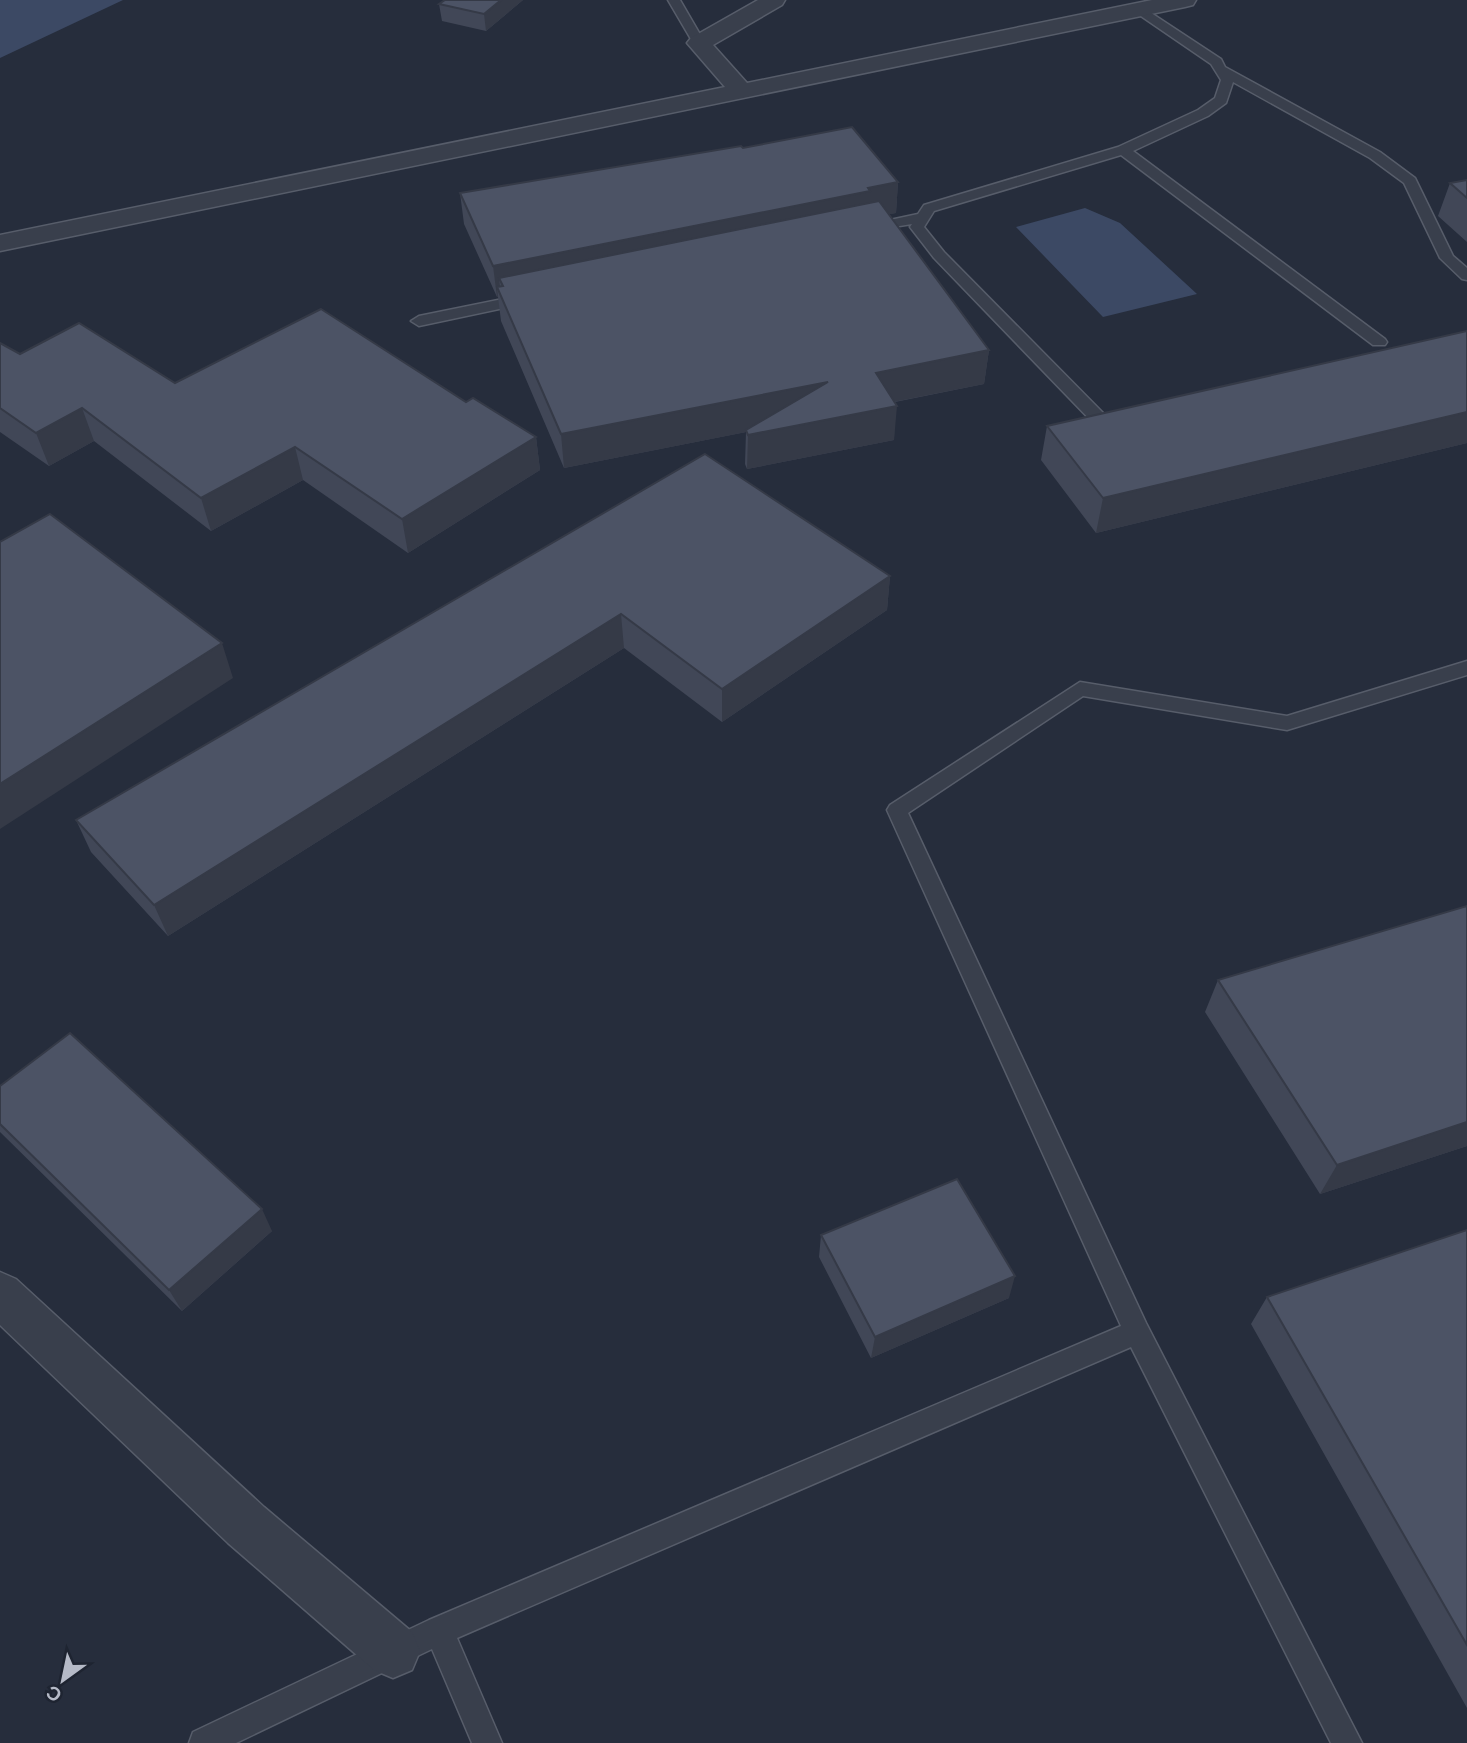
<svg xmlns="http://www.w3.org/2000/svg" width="1467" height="1743" font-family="'Work Sans',sans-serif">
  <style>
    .water { fill: #3c4964 }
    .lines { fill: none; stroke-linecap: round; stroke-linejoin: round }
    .service-casing { stroke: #575d6a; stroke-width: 3 }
    .minor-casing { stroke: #575d6a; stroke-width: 3 }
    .service { fill: #393f4c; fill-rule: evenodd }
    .minor { fill: #393f4c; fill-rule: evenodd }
    .wall { fill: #414757 }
    .shaded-wall { fill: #353a47 }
    .building { fill: #4c5365; stroke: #353a47; stroke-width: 2 }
  </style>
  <rect width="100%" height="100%" fill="#262d3c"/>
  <path class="water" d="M0,0H123L0,58Z
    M1085,208L1120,223L1197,294L1103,317L1016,227Z"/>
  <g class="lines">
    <defs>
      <path id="service" d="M668,0H680L705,43L703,46H695Z
        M1139,5L1221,59L1225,67L1380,152L1415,178L1453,256L1467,268V280L1462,279L1440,258L1404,183L1370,158L1233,82L1226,103L1208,116L1133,151L1385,339L1387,342L1385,345H1373L1121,155L934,211L924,227L944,252L1111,421L1113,425L1105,430L1099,429L934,258L910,227L912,224L862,232L860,229L862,226L918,214L924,205L1118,147L1198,110L1215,98L1221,80L1211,64L1135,12V6Z
        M527,294L532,296L535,299L532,302L419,326L411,321L419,316Z
        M1467,661V675L1287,730L1083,696L908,813L1146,1323L1362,1743H1331L1131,1347L457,1638L502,1743H472L432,1649L236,1743H189L193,1732L429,1620L1121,1326L887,810L890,805L1080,682L1287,716Z"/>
      <path id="minor" d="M758,0H785L782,5L713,45L747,83L1152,0H1196L1193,5L1185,7L0,251V235L725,87L687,43L691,38Z
        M0,1272L16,1279L264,1507L412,1632L420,1651L412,1670L393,1678L374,1670L228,1543L0,1325Z"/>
    </defs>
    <use href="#service" class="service-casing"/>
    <use href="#minor" class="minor-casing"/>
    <use href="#service" class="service"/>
    <use href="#minor" class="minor"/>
  </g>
  <path class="wall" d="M445,0H523L486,31L442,21L439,4Z
    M743,148L898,182L896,213L889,214L989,350L984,384L895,402L894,440L747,469L745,464L746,432L564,468L501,321L498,297H497L464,224L460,193Z
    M1467,180V242L1438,216L1450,183Z
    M1467,331V443L1096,533L1041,460L1047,426Z
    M0,343L20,354L175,383L466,402L536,437L540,470L408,553L303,480L211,531L94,441L49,466L0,432Z
    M705,454L890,576L887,610L722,722L624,648L168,936L91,852L76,820Z
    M1218,980L1467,1146L1320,1194L1205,1012Z
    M0,1086L272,1231L182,1311L0,1132Z
    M1467,1230V1708L1251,1324L1267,1297Z
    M821,1235L1009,1298L871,1358L819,1257Z"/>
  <path class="shaded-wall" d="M501,0H523L486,31L484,14Z
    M898,182L896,213L503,286L499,278L501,296L497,287L498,297H497L493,266Z
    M989,350L984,384L873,406L876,373Z
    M828,382L827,416L564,468L561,434Z
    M897,406L894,440L747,469L748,435Z
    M82,408L94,441L49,466L36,433Z
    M1467,412V443L1096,533L1103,498Z
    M536,437L540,470L408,553L402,519Z
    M295,447L303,480L211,531L201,498Z
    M890,576L887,610L722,722V689Z
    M621,614L624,648L168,936L154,905Z
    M222,643L233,678L0,829V784Z
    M1467,1122V1146L1320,1194L1337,1165Z
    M262,1209L272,1231L182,1311L169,1290Z
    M1015,1276L1009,1298L871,1358L875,1337Z"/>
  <path class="building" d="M445,0H501L484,14L439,4Z
    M852,127L898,182L868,188L870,191L493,266L460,193L741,146L743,148Z
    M1467,180V198L1450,183Z
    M879,201L989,350L876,373L897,406L748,435L746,430L828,382L561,434L497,287L503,286L499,278Z
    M321,309L466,402L473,398L536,437L402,519L295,447L201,498L82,408L36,433L0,408V343L20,354L79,323L175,383Z
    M1467,331V412L1103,498L1047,426Z
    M705,454L890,576L722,689L621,614L154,905L76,820Z
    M50,514L222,643L0,784V542Z
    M1467,906V1122L1337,1165L1218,980Z
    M70,1033L262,1209L169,1290L0,1124V1086Z
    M957,1179L1015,1276L875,1337L821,1235Z
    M1467,1230V1645L1267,1297Z"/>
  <g transform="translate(63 1680) rotate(213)" stroke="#1e2431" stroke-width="5" paint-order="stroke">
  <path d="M0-5L12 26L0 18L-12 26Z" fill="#b5bac7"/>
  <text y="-10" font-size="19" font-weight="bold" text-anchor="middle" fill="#b5bac7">С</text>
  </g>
</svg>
